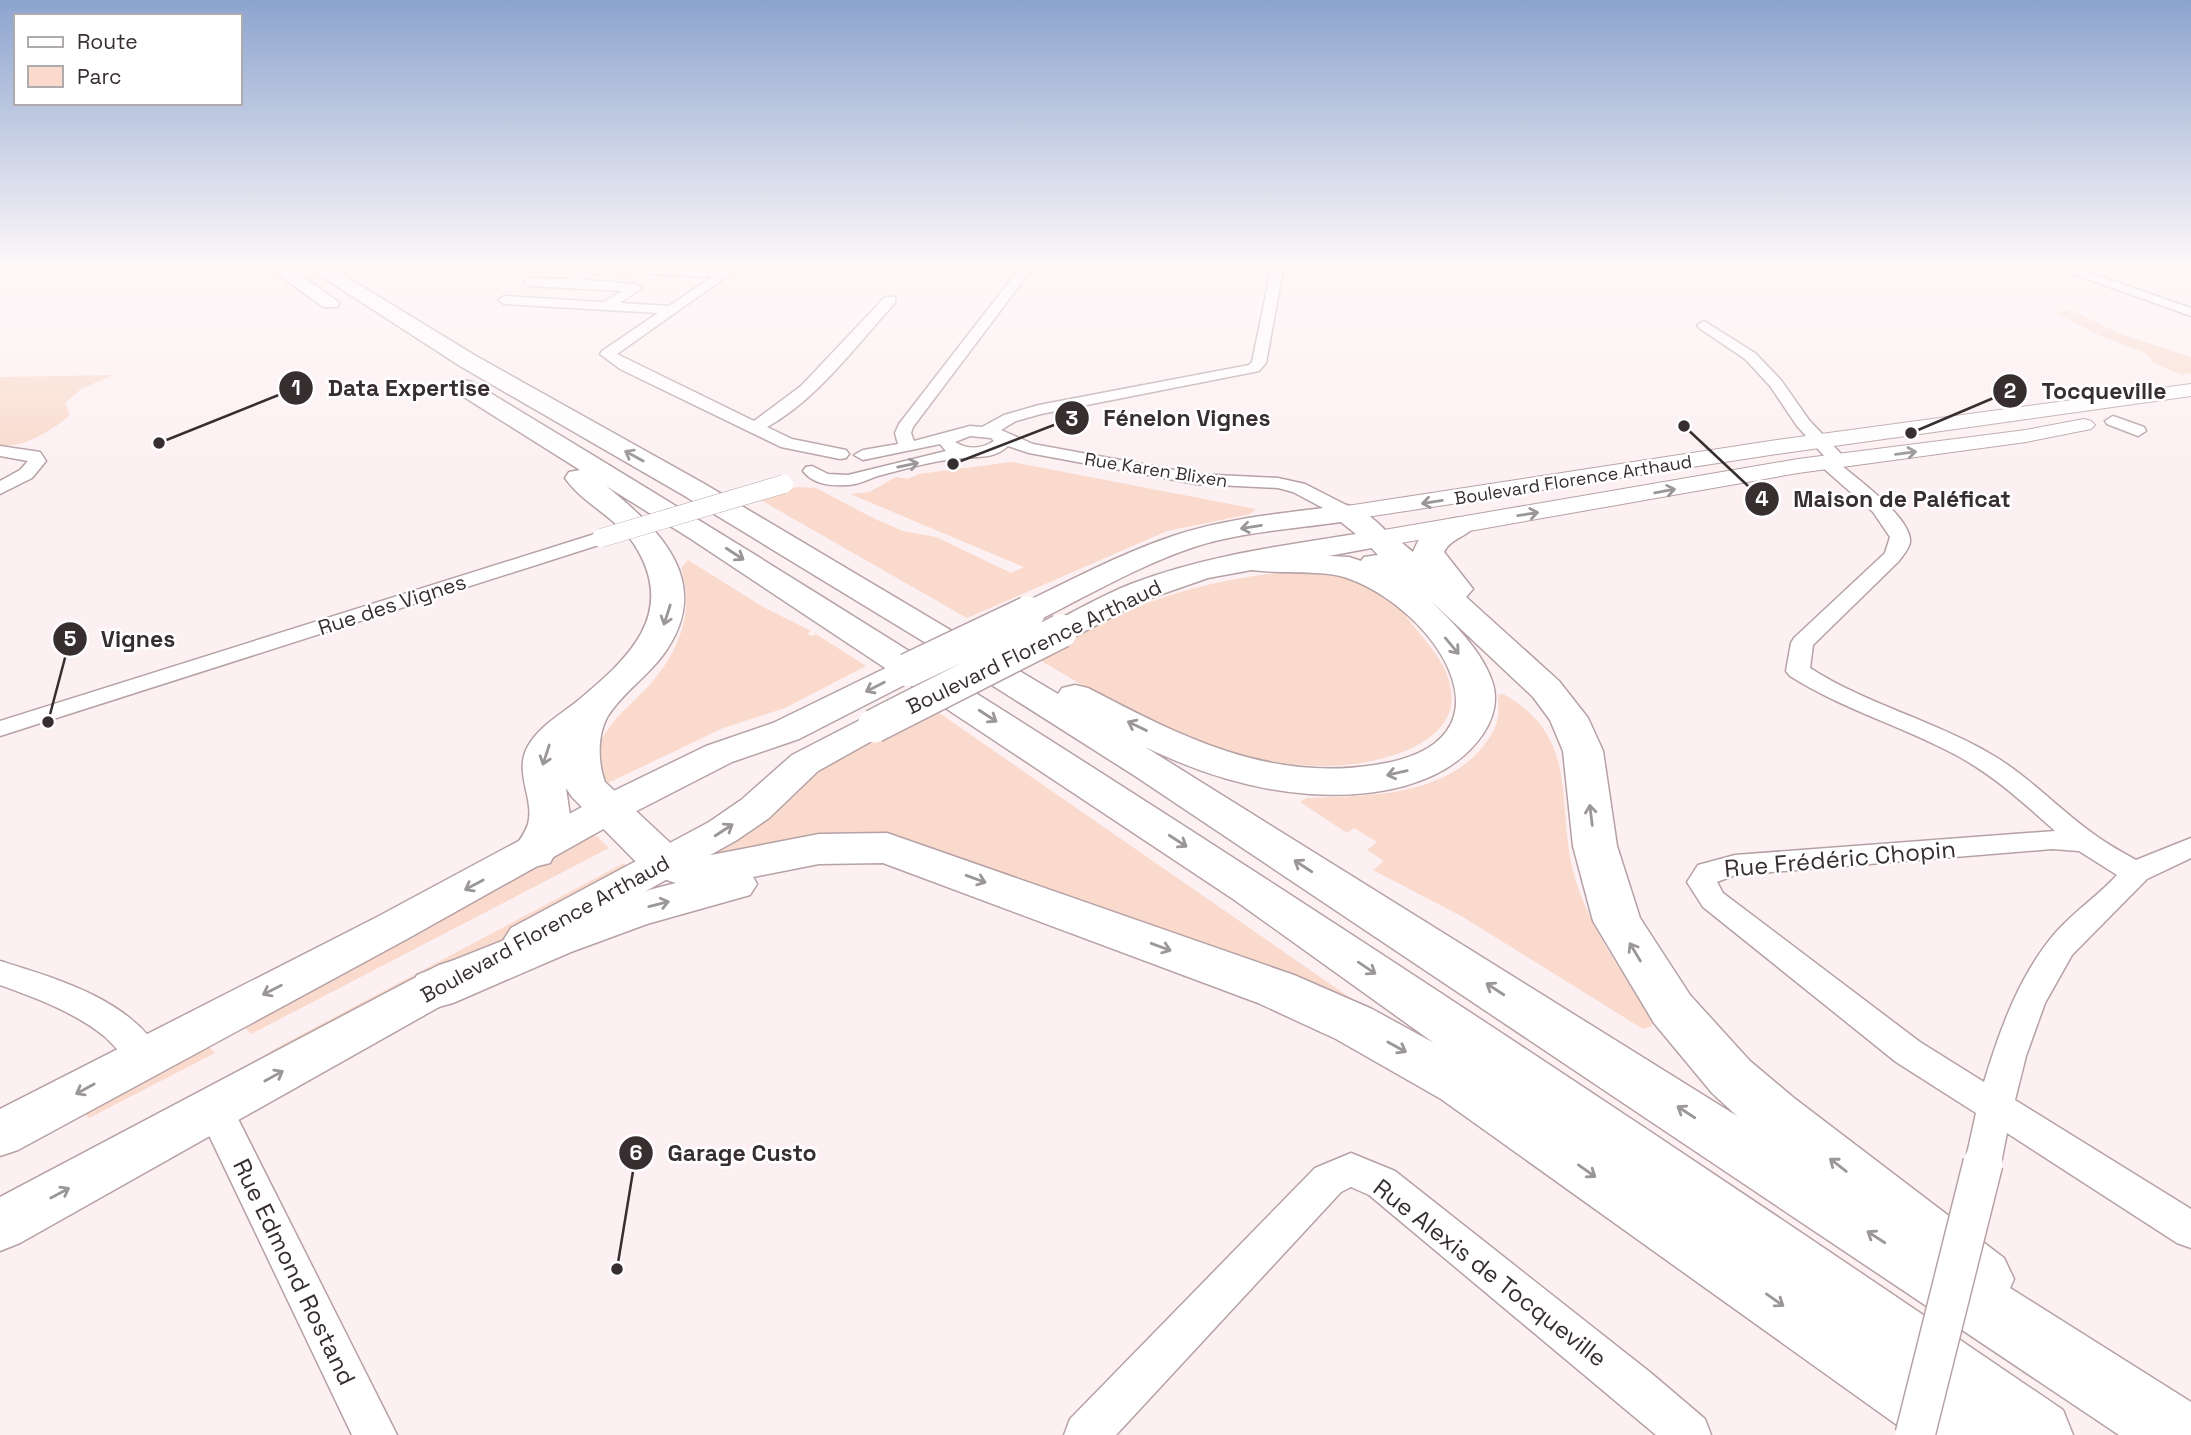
<svg xmlns="http://www.w3.org/2000/svg" width="2191" height="1435" font-family="'Space Grotesk',sans-serif">
  <style>
    .green { fill: #f9dacc }
    .lines { fill: none; stroke-linecap: round; stroke-linejoin: round }
    .minor-casing { stroke: #b6a1a5; stroke-width: 3 }
    .tertiary-casing { stroke: #b6a1a5; stroke-width: 2 }
    .secondary-casing { stroke: #b6a1a5; stroke-width: 3 }
    .motorway-casing { stroke: #b6a1a5; stroke-width: 3 }
    .minor { fill: #fff; fill-rule: evenodd }
    .tertiary { fill: #fff; fill-rule: evenodd }
    .secondary { fill: #fff; fill-rule: evenodd }
    .motorway { fill: #fff; fill-rule: evenodd }
    .minor-bridge-far1-casing { stroke: #b6a1a5; stroke-width: 19; stroke-linecap: butt }
    .minor-bridge-casing { stroke: #b6a1a5; stroke-width: 42; stroke-linecap: butt }
    .secondary-bridge-casing { stroke: #b6a1a5; stroke-width: 36; stroke-linecap: butt }
    .minor-bridge-far1 { stroke: #fff; stroke-width: 18 }
    .minor-bridge { stroke: #fff; stroke-width: 39 }
    .secondary-bridge { stroke: #fff; stroke-width: 33 }
    .oneway { stroke: #9b9698 }
    .labels { text-anchor: middle; stroke-width: 5; stroke-linejoin: round; paint-order: stroke }
    .far-street-label { font-size: 18px; fill: #372e30; stroke: #fff }
    .street-label { font-size: 21px; fill: #372e30; stroke: #fff }
    .near-street-label { font-size: 24px; fill: #372e30; stroke: #fff }
    .leader { fill: none; stroke: #372e30; stroke-width: 2.5 }
    .callout-dot { fill: #372e30; stroke: #fff; stroke-width: 2.5 }
    .mark-label { font-size: 21px; text-anchor: middle; font-weight: bold; fill: #fff }
    .callout-label { font-size: 23px; text-anchor: middle; font-weight: bold; fill: #372e30; stroke: #fff; stroke-width: 5; stroke-linejoin: round; paint-order: stroke }
  </style>
  <rect width="100%" height="100%" fill="#fdf0f2"/>
  <path class="green" d="M2071,310L2118,333L2191,357V373L2182,375L2154,363L2145,353L2101,336L2054,312Z
    M113,375L81,389L65,403L70,415C51,431 26,447 0,446V377Z
    M1012,462L1256,509L1250,514L1167,531L967,618L759,499L797,487L816,488L875,519L903,531L936,537L1011,573L1024,567L850,494L869,492L896,477L908,479L919,474Z
    M688,560L765,608L811,631L807,634L812,636L816,634L866,666L785,708L723,728L608,783C602,774 597,765 598,753C601,729 626,709 642,693C675,660 697,614 681,568Z
    M1329,569C1343,574 1360,578 1373,585C1391,596 1408,619 1421,635C1435,652 1448,668 1451,690C1460,747 1371,765 1330,766C1225,768 1123,710 1035,657C1059,645 1082,630 1106,620C1177,587 1250,572 1329,569Z
    M1503,694C1583,738 1554,806 1575,878C1590,929 1622,973 1653,1017L1652,1026L1643,1029L1463,917L1373,870L1384,861L1367,850L1377,842L1354,828L1347,833L1300,802L1307,798C1365,796 1439,797 1480,750C1488,741 1496,729 1498,717C1499,710 1498,702 1498,695Z
    M935,710L1375,1015L1292,979L915,842L880,836L719,857L700,854L822,765Z
    M592,835L598,837L609,848L251,1034L238,1021Z
    M624,863L630,869L629,872L277,1062L269,1052Z
    M202,1040L215,1053L89,1118L78,1106Z"/>
  <g class="lines">
    <defs>
      <path id="minor" d="M639,265L721,270L728,265H743L617,354L754,421L801,386L885,297H895V303C856,345 818,399 767,427L792,439L846,450L849,454L846,458L840,459L781,447L620,369L600,354L602,351L658,313L504,304L498,300L504,296L603,302L622,291L530,286L524,282L530,278L567,279L585,270L579,265ZM601,271L712,277L669,306L620,303L642,288L636,284L583,280Z
        M1022,265H1035L913,427L911,433L914,441L970,426L982,427L1004,415L1039,405L1249,365L1252,362L1272,265H1284L1266,363L1259,371L1041,414L1016,421L1001,430L1033,444L1196,474L1278,478L1305,484L1354,509L1356,513L1354,517H1340L1293,492L1278,488L1196,484L1029,453L1008,446C994,459 980,456 963,458C935,460 905,469 878,476C868,479 858,485 847,485C831,486 814,485 803,471L806,467L812,466L828,474L848,475L946,451L940,444L863,460L854,455L863,450L898,444L895,433L899,424ZM970,436L991,438L994,441C982,449 968,450 955,442Z
        M2048,265H2067L2191,308V316Z
        M1704,321L1755,353L1781,380L1809,420L1843,456L1846,460L1840,464C1857,479 1912,518 1910,542C1909,549 1903,555 1899,561L1813,645L1810,668C1866,704 1932,720 1989,753C2028,775 2058,809 2095,835C2107,844 2122,852 2136,860L2191,838V858L2147,879L2072,955L2045,1003L2026,1056L2015,1100L2191,1209V1248L2177,1243L2007,1133L2001,1163L1996,1175L1983,1179L1970,1175L1965,1163L1976,1113L1896,1062L1703,907L1687,882L1698,865L1735,855L2055,831C2024,803 1993,775 1956,755C1902,726 1842,709 1790,676L1786,671L1791,643L1794,638L1885,553L1890,537L1873,512L1822,467L1819,463L1826,458L1797,426L1770,386L1745,359L1699,328L1697,325ZM2052,849L2079,851L2117,875C2099,895 2076,910 2057,931C2020,973 2000,1029 1984,1082L1920,1042L1723,893L1717,882L1735,875Z
        M2113,416L2144,427L2146,431L2138,436L2107,424L2105,421Z
        M0,446L40,452L46,461L32,478L0,494V481L20,470L28,461L0,456Z
        M601,532L611,538L608,542L0,736V721Z
        M0,961C55,978 133,1000 162,1056L157,1066C148,1069 140,1071 131,1064C122,1055 114,1045 104,1036C74,1012 36,998 0,985Z
        M214,1093L227,1097L397,1435H352L196,1108L201,1097Z
        M1351,1153L1395,1171L1651,1373L1705,1419L1711,1435H1656L1369,1195L1351,1187L1341,1192L1116,1435H1064L1070,1419L1315,1168Z"/>
      <path id="tertiary" d="M2191,384V396L1784,453L1347,520L1338,518L1335,513L1338,508L1347,506L1784,439Z
        M2084,419L2091,421L2095,425L2091,429L2026,442L1798,473L1378,547L1369,544L1365,539L1369,534L1378,531L1798,459L2026,430Z"/>
      <path id="secondary" d="M1347,505C1363,509 1383,525 1392,539L1388,545L1208,578L1142,601L1072,638L1061,640L1050,638L1045,631L1050,624C1077,610 1103,595 1131,584C1203,556 1280,546 1356,534L1341,522C1292,529 1241,532 1194,547C1140,565 1089,595 1039,620L1028,622L1017,620L1013,613L1017,606C1068,582 1119,554 1173,536C1229,517 1289,513 1347,505Z
        M908,660L920,663L925,670L920,677L799,739L732,762L623,818L407,939L18,1150L0,1156V1109L377,917L595,800L706,746L773,723L896,663Z
        M874,715L886,719L892,726L886,733L818,771L769,818L737,840L541,950L526,955L511,950L504,939L511,928L709,822L741,800L792,755L862,719Z
        M455,960L471,965L478,977L471,989L20,1243L0,1251V1197L439,965Z"/>
      <path id="motorway" d="M265,265H287L340,303L337,307H323Z
        M304,265H327L476,356L703,483L1058,694L1062,688L1075,685L1088,688C1180,736 1268,782 1375,765C1526,743 1436,609 1347,578C1320,568 1273,576 1242,568L1237,561L1242,554L1253,552L1349,557L1361,561L1364,557L1378,555L1363,539L1367,532C1388,527 1398,540 1413,552C1416,546 1419,537 1424,532C1436,522 1456,515 1472,519L1476,525C1467,537 1451,538 1444,552L1473,589L1466,597L1559,681L1588,718L1603,751L1617,846L1640,918L1690,995L1750,1061L1794,1098L2004,1258L2014,1279L2010,1288L2191,1402V1435H2119L1135,776L921,640L683,495L460,366ZM1429,599L1533,697L1550,720L1563,751L1573,846L1593,921L1654,1023L1712,1093L1737,1116L1145,747C1197,772 1252,790 1309,794C1370,798 1446,788 1483,734C1493,719 1498,702 1493,684C1483,651 1453,623 1429,599Z
        M464,380L472,382C1014,708 1541,1054 2063,1410L2073,1435H1911L1441,1099L1336,1039L1258,1003L883,863L819,864L753,877L757,884L750,895L647,924L571,952L453,1003L435,1008L417,1003L410,989L417,975C502,941 587,905 676,883L648,874L572,797L566,788L571,823L550,863L534,867L518,863L512,852C517,843 525,834 528,824C535,798 513,773 528,746C539,727 558,716 575,703C628,659 679,614 634,544C616,517 583,504 565,478L569,472L580,470L456,392L452,387L456,382ZM606,486L691,539L1233,899L1434,1043L1372,1009L1294,975L887,833L819,834L711,855L694,856L680,852L605,782C597,761 597,728 612,710C627,690 648,675 663,655C715,584 662,531 606,486Z"/>
    </defs>
    <use href="#minor" class="minor-casing"/>
    <use href="#tertiary" class="tertiary-casing"/>
    <use href="#secondary" class="secondary-casing"/>
    <use href="#motorway" class="motorway-casing"/>
    <use href="#minor" class="minor"/>
    <use href="#tertiary" class="tertiary"/>
    <use href="#secondary" class="secondary"/>
    <use href="#motorway" class="motorway"/>
    <defs>
      <path id="minor-bridge-far1" d="M601,538L784,484"/>
      <path id="minor-bridge" d="M1915,1435L1983,1163"/>
      <path id="secondary-bridge" d="M908,670L1028,613
        M874,726L1061,631"/>
    </defs>
    <use href="#minor-bridge-far1" class="minor-bridge-far1-casing"/>
    <use href="#minor-bridge" class="minor-bridge-casing"/>
    <use href="#secondary-bridge" class="secondary-bridge-casing"/>
    <use href="#minor-bridge-far1" class="minor-bridge-far1"/>
    <use href="#minor-bridge" class="minor-bridge"/>
    <use href="#secondary-bridge" class="secondary-bridge"/>
  </g>
  <defs><path id="oneway-shaft" d="M-6 0H5M1.5-3L5.5 0L1.5 3" fill="none" stroke-width="1.6" stroke-linecap="round" stroke-linejoin="round" transform="scale(1.75)"/></defs>
  <g class="oneway">
    <use href="#oneway-shaft" transform="translate(1906 453) rotate(-8)"/>
    <use href="#oneway-shaft" transform="translate(634 456) rotate(-151)"/>
    <use href="#oneway-shaft" transform="translate(908 465) rotate(-12)"/>
    <use href="#oneway-shaft" transform="translate(1665 491) rotate(-10)"/>
    <use href="#oneway-shaft" transform="translate(1432 502) rotate(171)"/>
    <use href="#oneway-shaft" transform="translate(1528 514) rotate(-9)"/>
    <use href="#oneway-shaft" transform="translate(1251 527) rotate(171)"/>
    <use href="#oneway-shaft" transform="translate(735 554) rotate(33)"/>
    <use href="#oneway-shaft" transform="translate(667 615) rotate(108)"/>
    <use href="#oneway-shaft" transform="translate(1452 646) rotate(50)"/>
    <use href="#oneway-shaft" transform="translate(875 687) rotate(153)"/>
    <use href="#oneway-shaft" transform="translate(988 716) rotate(33)"/>
    <use href="#oneway-shaft" transform="translate(1137 726) rotate(-154)"/>
    <use href="#oneway-shaft" transform="translate(546 755) rotate(108)"/>
    <use href="#oneway-shaft" transform="translate(1397 773) rotate(167)"/>
    <use href="#oneway-shaft" transform="translate(1591 815) rotate(-97)"/>
    <use href="#oneway-shaft" transform="translate(724 830) rotate(-33)"/>
    <use href="#oneway-shaft" transform="translate(1178 841) rotate(33)"/>
    <use href="#oneway-shaft" transform="translate(1303 866) rotate(-147)"/>
    <use href="#oneway-shaft" transform="translate(976 879) rotate(20)"/>
    <use href="#oneway-shaft" transform="translate(474 885) rotate(152)"/>
    <use href="#oneway-shaft" transform="translate(659 904) rotate(-14)"/>
    <use href="#oneway-shaft" transform="translate(1161 947) rotate(20)"/>
    <use href="#oneway-shaft" transform="translate(1635 952) rotate(-121)"/>
    <use href="#oneway-shaft" transform="translate(1367 968) rotate(34)"/>
    <use href="#oneway-shaft" transform="translate(1495 989) rotate(-147)"/>
    <use href="#oneway-shaft" transform="translate(272 990) rotate(153)"/>
    <use href="#oneway-shaft" transform="translate(1397 1047) rotate(29)"/>
    <use href="#oneway-shaft" transform="translate(274 1076) rotate(-29)"/>
    <use href="#oneway-shaft" transform="translate(85 1089) rotate(151)"/>
    <use href="#oneway-shaft" transform="translate(1686 1112) rotate(-147)"/>
    <use href="#oneway-shaft" transform="translate(1838 1165) rotate(-142)"/>
    <use href="#oneway-shaft" transform="translate(1587 1171) rotate(35)"/>
    <use href="#oneway-shaft" transform="translate(60 1193) rotate(-28)"/>
    <use href="#oneway-shaft" transform="translate(1876 1237) rotate(-147)"/>
    <use href="#oneway-shaft" transform="translate(1775 1300) rotate(35)"/>
  </g>
  <linearGradient id="sky" x2="0" y2="1"><stop stop-color="#8ca4ce"/><stop offset="0.57" stop-color="#fef8f9"/><stop offset="1" stop-color="#fef8f9" stop-opacity="0"/></linearGradient>
  <rect width="2191" height="466" fill="url(#sky)"/>
  <g class="labels">
    <g class="far-street-label">
      <text transform="translate(1156 470) rotate(9)" y="6">Rue Karen Blixen</text>
      <text transform="translate(1573 480) rotate(-9)" y="6">Boulevard Florence Arthaud</text>
    </g>
    <g class="street-label">
      <text transform="translate(392 605) rotate(-18)" y="7">Rue des Vignes</text>
      <text transform="translate(1034 647) rotate(-26)" y="7">Boulevard Florence Arthaud</text>
      <text transform="translate(545 929) rotate(-29)" y="7">Boulevard Florence Arthaud</text>
    </g>
    <g class="near-street-label">
      <text transform="translate(1840 859) rotate(-5)" y="8">Rue Frédéric Chopin</text>
      <text transform="translate(294 1272) rotate(64)" y="8">Rue Edmond Rostand</text>
      <text transform="translate(1490 1273) rotate(38)" y="8">Rue Alexis de Tocqueville</text>
    </g>
  </g>
  <path class="leader" d="M159 443L296 388M1911 433L2010 391M953 464L1072 418M1684 426L1762 499M48 722L70 639M617 1269L636 1153"/>
  <g class="callout-dot">
    <circle cx="159" cy="443" r="7"/>
    <circle cx="1911" cy="433" r="7"/>
    <circle cx="953" cy="464" r="7"/>
    <circle cx="1684" cy="426" r="7"/>
    <circle cx="48" cy="722" r="7"/>
    <circle cx="617" cy="1269" r="7"/>
    <circle cx="296" cy="388" r="18"/>
    <circle cx="2010" cy="391" r="18"/>
    <circle cx="1072" cy="418" r="18"/>
    <circle cx="1762" cy="499" r="18"/>
    <circle cx="70" cy="639" r="18"/>
    <circle cx="636" cy="1153" r="18"/>
  </g>
  <g class="mark-label">
    <text x="296" y="395">1</text>
    <text x="2010" y="398">2</text>
    <text x="1072" y="426">3</text>
    <text x="1762" y="506">4</text>
    <text x="70" y="646">5</text>
    <text x="636" y="1160">6</text>
  </g>
  <g class="callout-label">
    <text x="409" y="396">Data Expertise</text>
    <text x="2104" y="399">Tocqueville</text>
    <text x="1187" y="426">Fénelon Vignes</text>
    <text x="1902" y="507">Maison de Paléficat</text>
    <text x="138" y="647">Vignes</text>
    <text x="742" y="1161">Garage Custo</text>
  </g>
  <rect x="14" y="14" width="228" height="91" fill="#ffffff" stroke="#afabac" stroke-width="2"/>
  <rect x="28" y="37" width="35" height="10" fill="#ffffff" stroke="#afabac" stroke-width="2"/>
  <text x="77" y="49" font-size="21" fill="#372e30">Route</text>
  <rect x="28" y="66" width="35" height="21" fill="#f9dacc" stroke="#afabac" stroke-width="2"/>
  <text x="77" y="84" font-size="21" fill="#372e30">Parc</text>
</svg>
